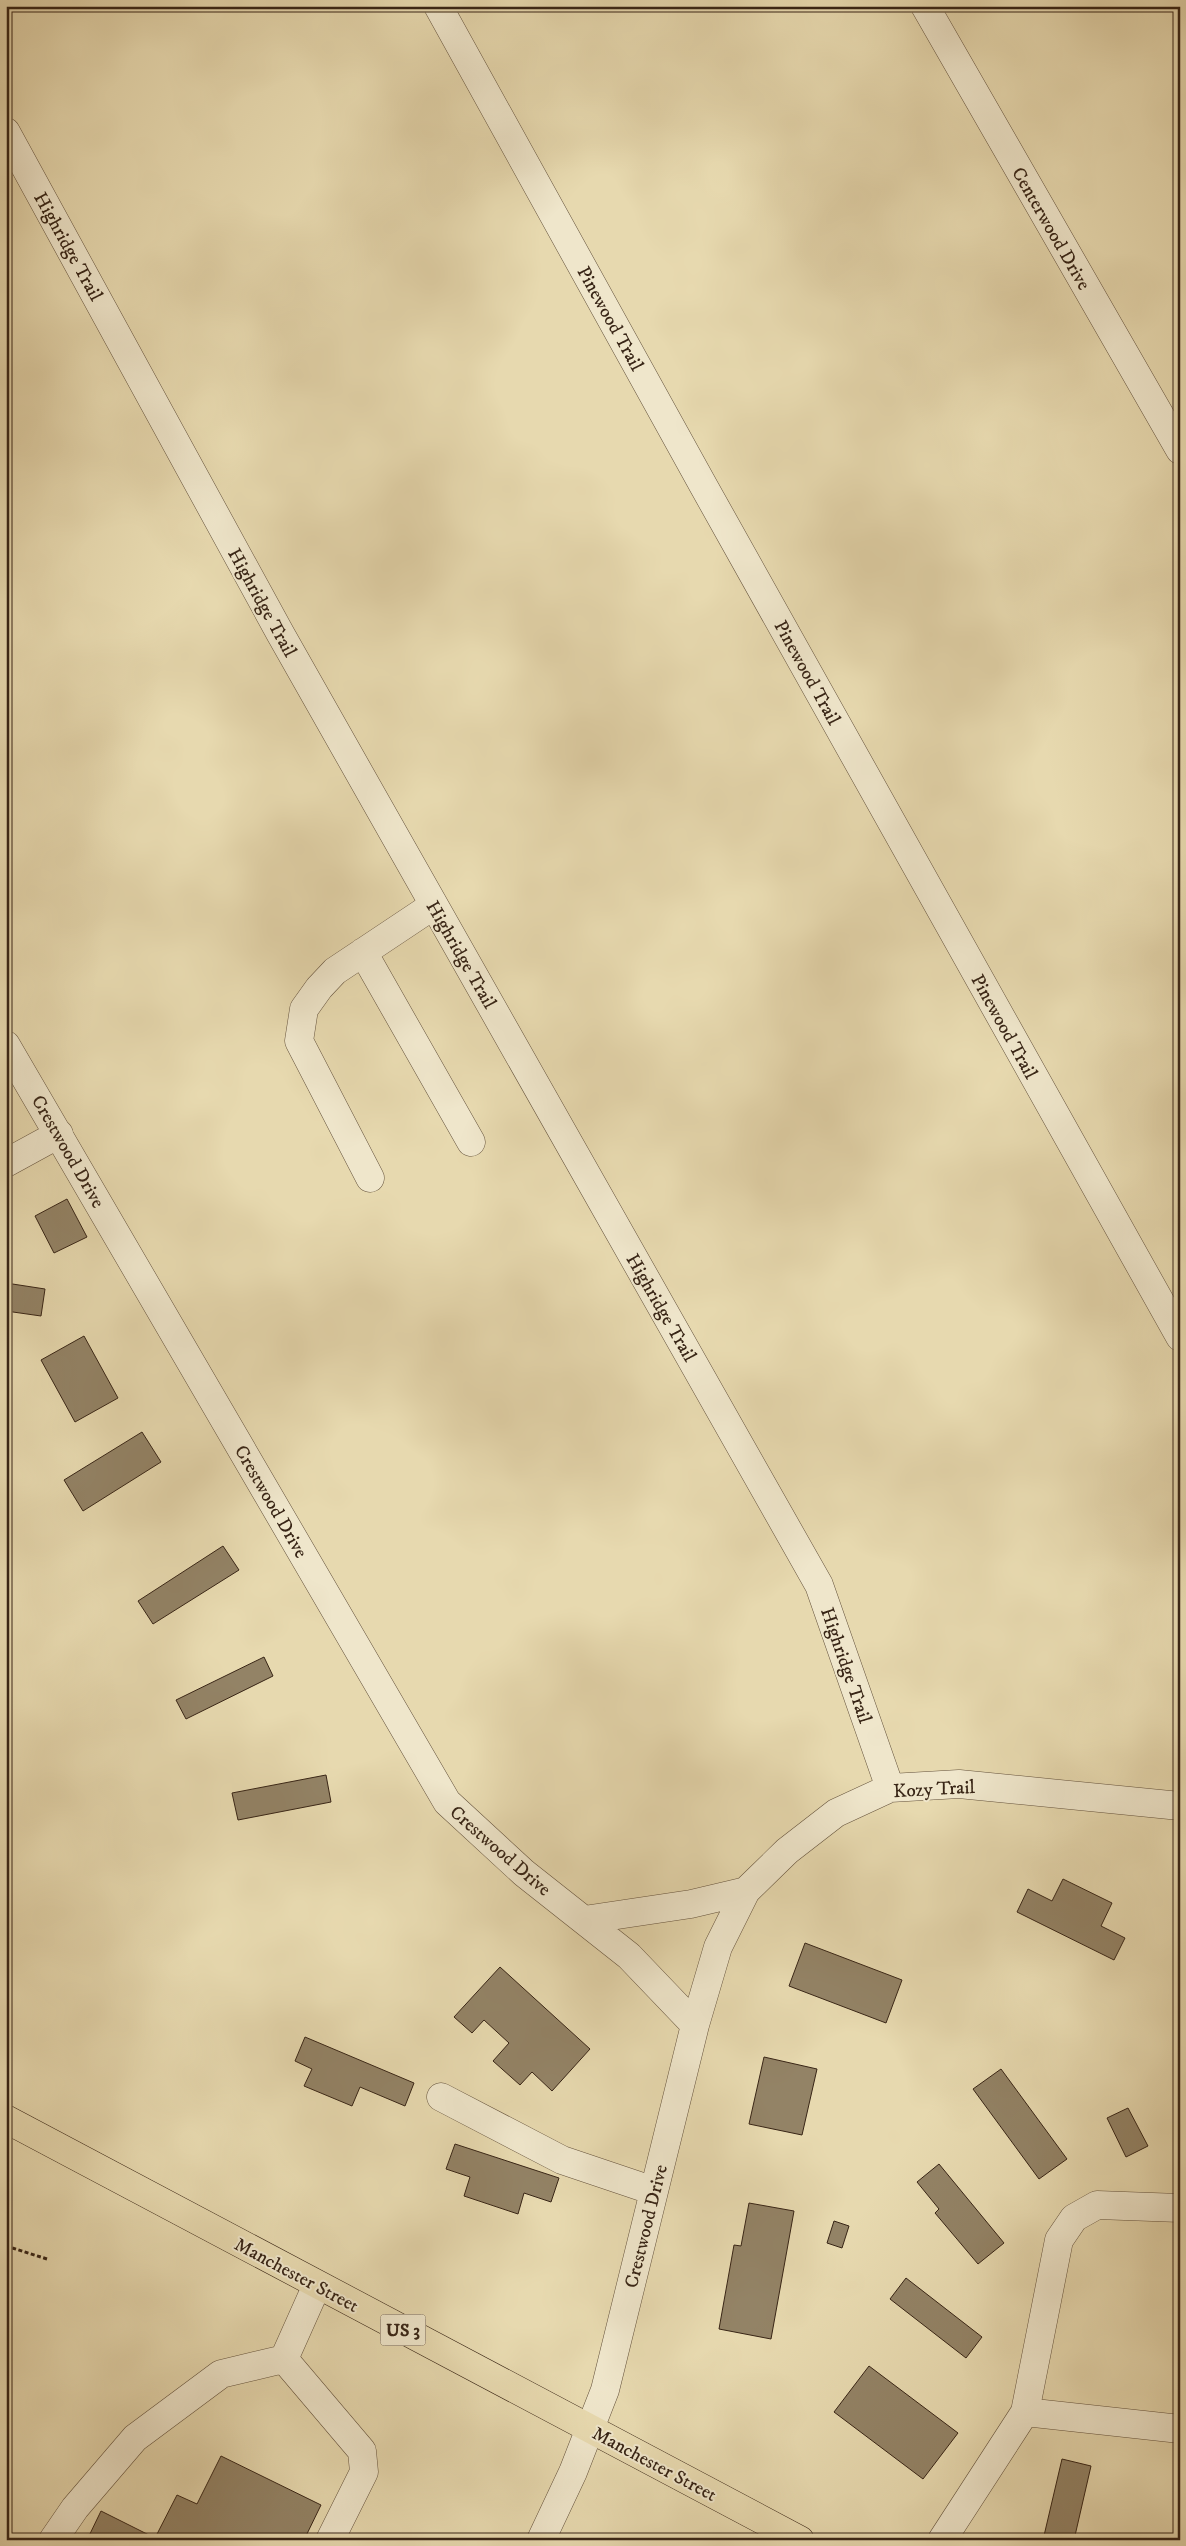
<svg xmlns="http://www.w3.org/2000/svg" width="1186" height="2546" font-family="'IM FELL DW Pica',serif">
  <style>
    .building { fill: #938366; stroke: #382516 }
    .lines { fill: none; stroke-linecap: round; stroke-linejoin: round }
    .minor-casing { stroke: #64523c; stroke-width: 29 }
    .major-casing { stroke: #382516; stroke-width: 29 }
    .path { stroke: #382516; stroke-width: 3; stroke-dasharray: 4 2.5; stroke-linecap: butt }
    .minor { stroke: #efe6cb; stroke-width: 28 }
    .major { stroke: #e7d9af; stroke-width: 28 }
    .labels { text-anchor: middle; stroke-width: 4; stroke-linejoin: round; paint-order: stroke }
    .shield { fill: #efe6cb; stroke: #6f5f4c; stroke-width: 1 }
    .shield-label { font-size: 18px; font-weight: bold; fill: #382516 }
    .street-label { font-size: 19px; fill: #382516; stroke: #efe6cb }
  </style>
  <rect width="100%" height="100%" fill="#e7d9af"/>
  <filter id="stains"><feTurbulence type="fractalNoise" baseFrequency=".004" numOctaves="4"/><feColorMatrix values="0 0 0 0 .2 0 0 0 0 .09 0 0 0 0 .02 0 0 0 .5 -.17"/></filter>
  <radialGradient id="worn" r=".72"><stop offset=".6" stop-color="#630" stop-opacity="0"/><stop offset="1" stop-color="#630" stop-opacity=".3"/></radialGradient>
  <path class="building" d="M67,1199L87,1237L54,1253L35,1216Z
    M6,1283L45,1289L41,1316L6,1311Z
    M84,1336L118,1398L75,1422L41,1360Z
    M142,1432L161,1462L83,1511L64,1480Z
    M223,1546L239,1570L153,1624L138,1601Z
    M264,1657L273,1676L186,1719L176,1700Z
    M326,1775L331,1802L238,1820L232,1793Z
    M1063,1879L1112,1903L1101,1926L1125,1938L1114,1960L1017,1912L1028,1889L1052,1901Z
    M1180,1910V1933H1176Z
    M805,1943L902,1980L886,2023L789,1986Z
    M500,1967L590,2049L552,2091L532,2072L520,2085L493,2061L509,2043L484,2020L472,2033L454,2017Z
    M305,2037L414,2083L405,2106L360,2087L352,2106L304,2086L312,2069L295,2061Z
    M764,2057L817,2069L802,2135L749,2124Z
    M1001,2069L1067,2159L1039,2179L973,2089Z
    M1128,2108L1148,2146L1126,2157L1107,2118Z
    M455,2144L559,2178L551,2202L524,2193L518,2214L464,2196L470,2177L446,2169Z
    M939,2164L1004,2243L978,2264L935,2213L939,2209L917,2182Z
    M749,2203L794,2211L771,2339L719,2329L734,2245L741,2246Z
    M834,2221L849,2226L842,2248L827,2243Z
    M906,2278L982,2337L966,2358L890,2299Z
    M869,2366L958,2433L923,2479L834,2412Z
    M221,2456L321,2505L304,2540H87L101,2511L155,2538L177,2495L197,2504Z
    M1062,2459L1091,2466L1074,2540H1043Z"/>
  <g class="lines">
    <defs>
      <path id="minor" d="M438,6L703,485L1180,1337
        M925,6L1180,450
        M6,132L280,633L819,1585L890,1788
        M363,952L471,1142
        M6,1045L447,1802L524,1873L629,1956L695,2025
        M6,1163L59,1134
        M370,1178L299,1041L304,1009L319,988L335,971L434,905
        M584,1920L691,1904L746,1891
        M441,2097L562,2160L654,2191
        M284,2359L362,2451L364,2472L330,2540
        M1025,2412L1180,2429
        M53,2540L75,2508L135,2438L221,2374L284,2359L317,2285
        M541,2540L573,2472L605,2390L695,2025L718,1947L746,1891L787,1851L836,1813L890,1788L959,1784L1180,1806
        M942,2540L1025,2412L1059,2240L1074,2218L1097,2205L1180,2208"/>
      <path id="major" d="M6,2119L800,2540"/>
    </defs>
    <use href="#minor" class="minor-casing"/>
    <use href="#major" class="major-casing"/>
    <path class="path" d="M6,2246L47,2259"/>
    <use href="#minor" class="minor"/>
    <use href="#major" class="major"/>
  </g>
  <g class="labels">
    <rect class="shield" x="380.5" y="2314.5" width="45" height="31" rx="4"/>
    <g class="shield-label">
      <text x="403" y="2336">US 3</text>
    </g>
    <g class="street-label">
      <text transform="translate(1052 228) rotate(60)" y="7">Centerwood Drive</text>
      <text transform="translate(69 246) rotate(61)" y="7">Highridge Trail</text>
      <text transform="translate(611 318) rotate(61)" y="7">Pinewood Trail</text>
      <text transform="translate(263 602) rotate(61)" y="7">Highridge Trail</text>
      <text transform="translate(808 672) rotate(61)" y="7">Pinewood Trail</text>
      <text transform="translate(462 954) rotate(60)" y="7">Highridge Trail</text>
      <text transform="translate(1005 1026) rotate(61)" y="7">Pinewood Trail</text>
      <text transform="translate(69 1151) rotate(60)" y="7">Crestwood Drive</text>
      <text transform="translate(662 1307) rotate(60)" y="7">Highridge Trail</text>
      <text transform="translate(272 1501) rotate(60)" y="7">Crestwood Drive</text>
      <text transform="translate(847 1665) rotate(71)" y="7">Highridge Trail</text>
      <text transform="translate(934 1788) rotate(-3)" y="7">Kozy Trail</text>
      <text transform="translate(501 1850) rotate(41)" y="7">Crestwood Drive</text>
      <text transform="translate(645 2226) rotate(-76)" y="7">Crestwood Drive</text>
      <text transform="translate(297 2274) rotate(28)" y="7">Manchester Street</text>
      <text transform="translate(655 2463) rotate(28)" y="7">Manchester Street</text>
    </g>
  </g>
  <rect width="1186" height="2546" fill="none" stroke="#e7d9af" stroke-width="25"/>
  <rect x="8" y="8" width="1171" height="2531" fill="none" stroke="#382516" stroke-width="2.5"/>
  <rect x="12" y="12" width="1161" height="2521" fill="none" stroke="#382516"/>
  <rect width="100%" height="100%" filter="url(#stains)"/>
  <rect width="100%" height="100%" fill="url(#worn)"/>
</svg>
